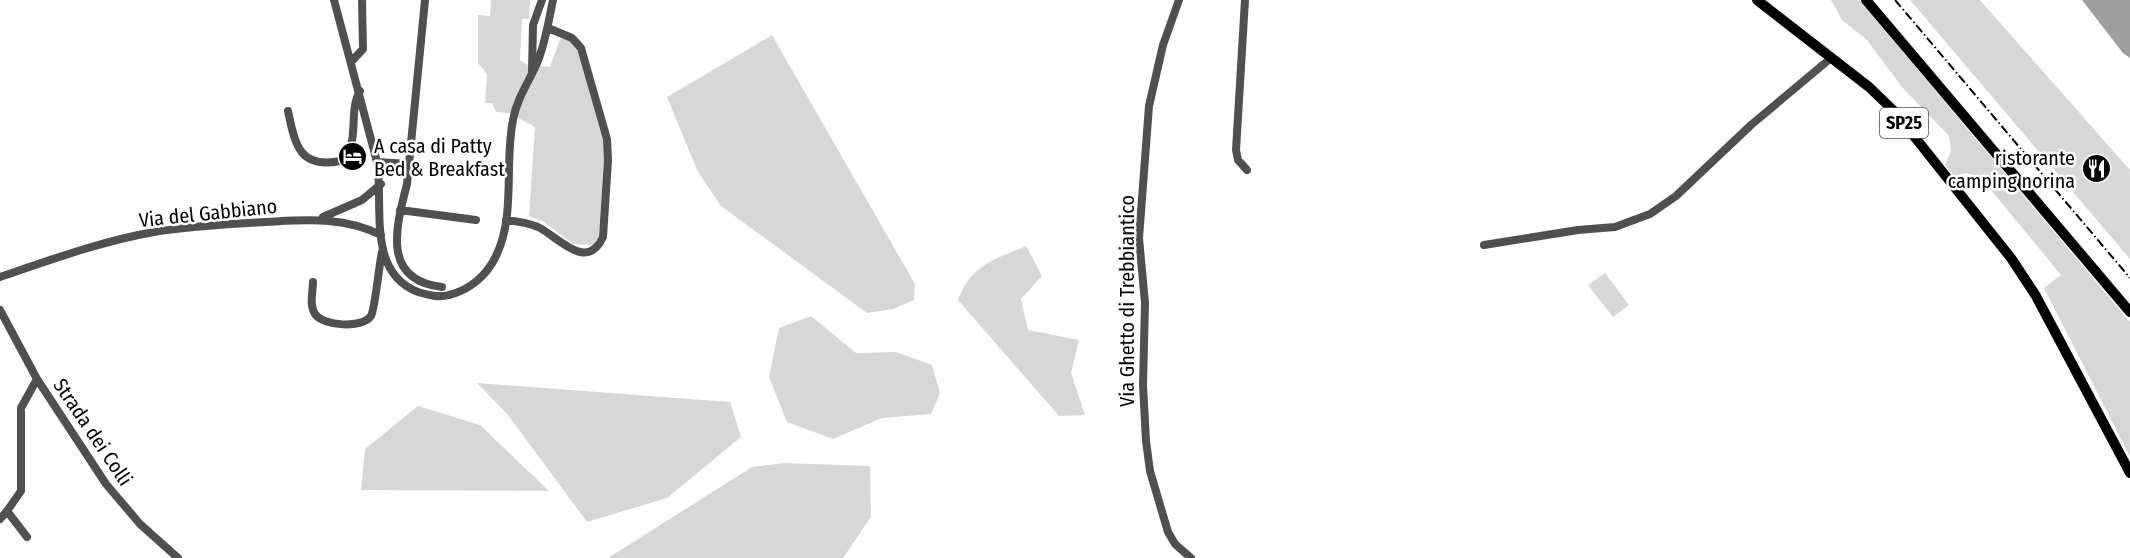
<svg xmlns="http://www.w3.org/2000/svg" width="2130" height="558" font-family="'Fira Sans Condensed',sans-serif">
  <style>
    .green { fill: #d7d7d7 }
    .water { fill: #9e9e9e }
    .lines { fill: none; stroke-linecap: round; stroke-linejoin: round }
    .minor { stroke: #505050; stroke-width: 8 }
    .major { stroke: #000; stroke-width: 10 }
    .rail { stroke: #000; stroke-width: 2; stroke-dasharray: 9 3 1.5 3; stroke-linecap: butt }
    .labels { text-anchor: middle; stroke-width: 5; stroke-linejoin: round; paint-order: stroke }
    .shield { fill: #fff; stroke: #4c4c4c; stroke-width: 1.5 }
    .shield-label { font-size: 18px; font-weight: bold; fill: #000 }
    .poi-label { font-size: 20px; fill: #000; stroke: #fff; text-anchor: start }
    .street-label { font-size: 20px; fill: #000; stroke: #fff }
  </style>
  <rect width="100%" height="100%" fill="#fff"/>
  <path class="green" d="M491,0H530L529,19H522L520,60L528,65L550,67L560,39L566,37L577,47L605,145L599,236L593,245L573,244L544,222L529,216L535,127L509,113L496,112L492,103H485L487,74L478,63V15L490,16Z
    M1831,0H1859L2130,322V457L2044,288L2061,275L1981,178L1966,173L1955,177L1945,165L1951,151L1949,136L1902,87L1866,39L1842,20Z
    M1910,0H1980L2130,170V259Z
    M772,35L915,284L914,300L893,309L867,313L721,206L697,170L667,97Z
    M1026,246L1042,276L1021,299L1028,330L1079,340L1071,373L1085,415L1059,416L958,300C971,265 993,260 1026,246Z
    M1605,273L1629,305L1613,317L1588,285Z
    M811,316L856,353L896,352L932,365L940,393L931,414L882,418L833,439L787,422L769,377L779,328Z
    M477,383L730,402L741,437L667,498L587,522L508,415Z
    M418,406L480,425L549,491L361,490L365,449Z
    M784,463L870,466L871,517L843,558H608L752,467Z"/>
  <path class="water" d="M2082,0H2130V58L2123,53Z"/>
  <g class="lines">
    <path class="minor" d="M334,0L377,162C384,205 366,272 418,292C428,295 439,298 449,295C470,290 487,275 496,256C516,215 504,164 513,120C517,97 531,79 539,58C546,39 549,19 553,0
      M425,0L407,184C396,227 381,280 442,287
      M1179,0L1163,45L1149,106L1139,238L1145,303L1143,385L1146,441L1150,471L1168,532L1175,544L1191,558
      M1245,0L1236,150L1238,160L1247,170
      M351,62L363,49L362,0
      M532,71L533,25L542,0
      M288,111C295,144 299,169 340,161C362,145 347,113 360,91
      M377,162L409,164
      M400,210L476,220
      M323,217L362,200L381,184
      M506,220C516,221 528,223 538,227C557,236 587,273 603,237L608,160L607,139L581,48L572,38L548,28
      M1484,245L1578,230L1615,227L1650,214L1676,196L1751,125L1831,58
      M0,277C50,260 102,241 154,232C190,226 228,224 264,222C306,220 342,216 381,235
      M313,282C313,292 309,305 315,314C323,326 362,329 371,316C375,309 379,265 382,252
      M0,310L37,379L106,484L140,524L178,558
      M0,519L7,511
      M27,537L7,511L21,491V408L37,379"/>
    <path class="major" d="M1757,0L1869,87L1894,111L2011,258L2036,296L2130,473
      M1866,0L2130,312"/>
    <path class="rail" d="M1895,0L2130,278"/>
  </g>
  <defs>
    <symbol id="hotel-disc" viewBox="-11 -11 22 22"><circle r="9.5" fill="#000" stroke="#fff"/><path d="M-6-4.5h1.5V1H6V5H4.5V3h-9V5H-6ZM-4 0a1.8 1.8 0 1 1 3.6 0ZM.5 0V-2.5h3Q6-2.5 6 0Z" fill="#fff"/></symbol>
    <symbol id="restaurant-disc" viewBox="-11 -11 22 22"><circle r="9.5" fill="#000" stroke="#fff"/><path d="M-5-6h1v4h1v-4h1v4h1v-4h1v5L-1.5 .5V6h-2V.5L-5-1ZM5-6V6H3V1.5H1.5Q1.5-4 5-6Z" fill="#fff"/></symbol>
  </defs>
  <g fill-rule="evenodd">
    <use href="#hotel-disc" x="336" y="140" width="33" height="33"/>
    <use href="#restaurant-disc" x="2080" y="152" width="33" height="33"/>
  </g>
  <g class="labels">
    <rect class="shield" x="1880" y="108" width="48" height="30" rx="4.5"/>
    <g class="shield-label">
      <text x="1904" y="129">SP25</text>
    </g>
    <g class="poi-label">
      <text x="374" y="153">A casa di Patty<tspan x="374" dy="23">Bed &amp; Breakfast</tspan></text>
      <text x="2075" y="165" text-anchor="end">ristorante<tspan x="2075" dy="23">camping norina</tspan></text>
    </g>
    <g class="street-label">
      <text transform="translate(208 213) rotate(-6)" y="7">Via del Gabbiano</text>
      <text transform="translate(1127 301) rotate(-90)" y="7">Via Ghetto di Trebbiantico</text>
      <text transform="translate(93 432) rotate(56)" y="7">Strada dei Colli</text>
    </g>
  </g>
</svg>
